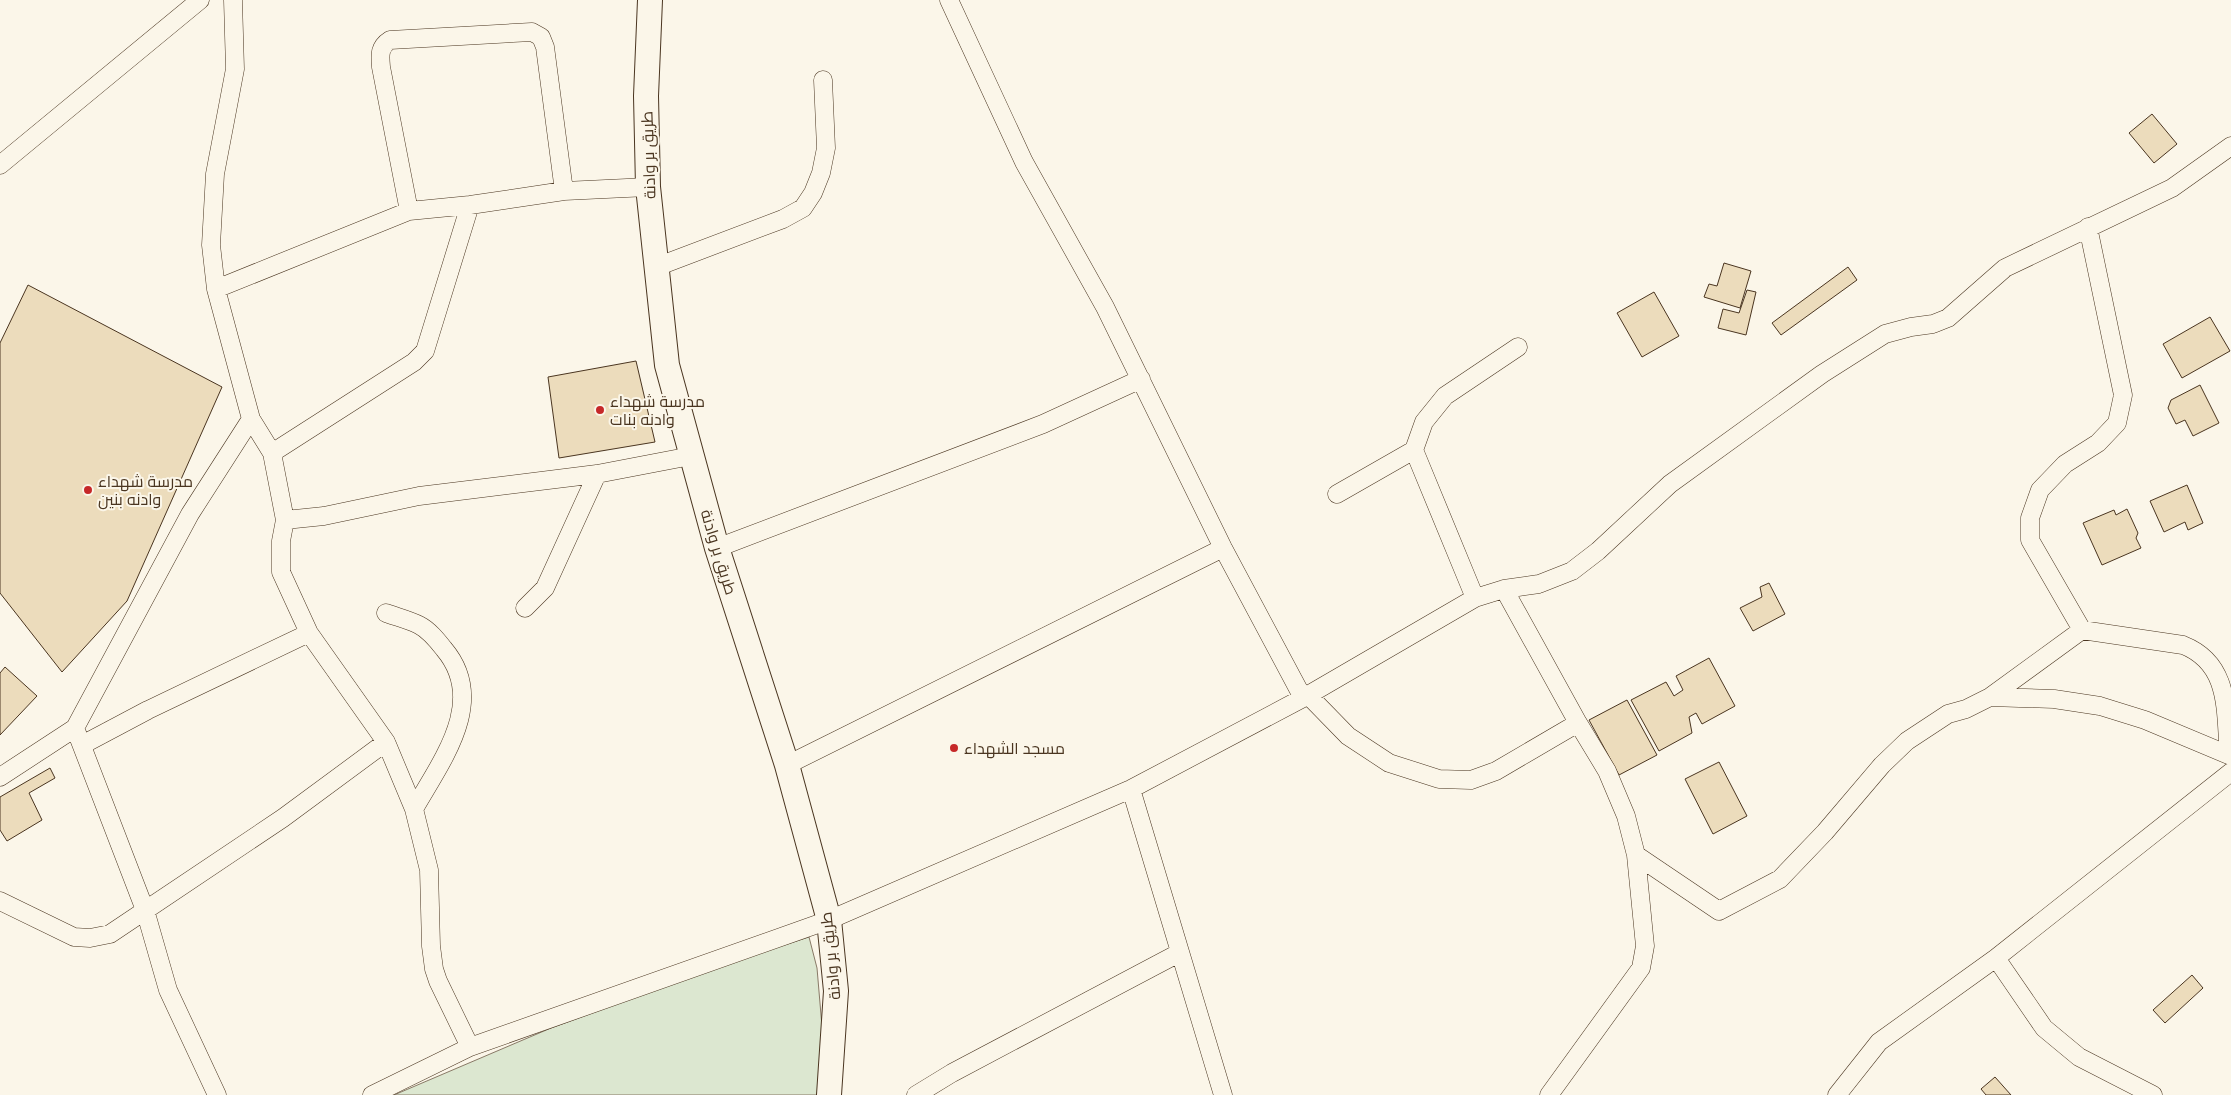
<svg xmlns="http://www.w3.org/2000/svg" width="2231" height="1095" font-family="'Space Grotesk',Cairo,sans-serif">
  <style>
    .green { fill: #dce7d0; stroke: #887966 }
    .building { fill: #ecdcbc; stroke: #4a3520 }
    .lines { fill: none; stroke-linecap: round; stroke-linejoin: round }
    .street-casing { stroke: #4a3520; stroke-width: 19 }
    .secondary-casing { stroke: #4a3520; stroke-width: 26 }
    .street { stroke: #fbf6e9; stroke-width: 18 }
    .secondary { stroke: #fbf6e9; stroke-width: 24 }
    .poi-dot { fill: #c62828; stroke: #fbf6e9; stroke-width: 2 }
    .labels { text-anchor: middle; stroke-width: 4; stroke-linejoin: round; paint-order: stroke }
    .street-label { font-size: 16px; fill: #4a3520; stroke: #fbf6e9 }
    .poi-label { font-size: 16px; fill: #4a3520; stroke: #fbf6e9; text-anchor: start }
  </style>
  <rect width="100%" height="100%" fill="#fbf6e9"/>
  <path class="green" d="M809,937L817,968L824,1050L817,1095H394L551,1028L728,963Z"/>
  <path class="building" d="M2152,114L2177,144L2154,163L2129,133Z
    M1724,263L1751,271L1740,308L1704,297L1709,284L1717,286Z
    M1848,267L1857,280L1781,335L1772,323Z
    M28,285L222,387L127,601L62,672L0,593V343Z
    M1747,290L1756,292L1746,335L1718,328L1723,309L1739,313Z
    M1654,292L1679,336L1642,357L1617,313Z
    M2210,317L2230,351L2182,378L2163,344Z
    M636,361L655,442L559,458L548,377Z
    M2200,385L2219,423L2193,436L2185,420L2176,424L2168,408L2171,400Z
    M2187,485L2203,523L2188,530L2185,522L2164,532L2150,501Z
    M2127,509L2138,533L2136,538L2141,548L2102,565L2083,523L2114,510L2116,515Z
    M1769,583L1785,614L1753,631L1740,608L1762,597L1760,587Z
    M1709,658L1735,706L1702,724L1696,713L1689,717L1692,733L1659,751L1631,700L1666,682L1674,696L1683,690L1676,676Z
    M5,667L37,696L0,735V673Z
    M1627,700L1657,755L1619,775L1589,720Z
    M1719,762L1747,816L1713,834L1685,779Z
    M50,768L55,778L29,793L42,820L7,841L0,830V797Z
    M2192,975L2203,988L2165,1023L2153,1010Z
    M1995,1077L2011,1095H1986L1981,1089Z"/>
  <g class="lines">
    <defs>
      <path id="street" d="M233,0L235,69L215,174L211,245L216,289L251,419L272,453L285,520L281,541V572L309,633L386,742L414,809L429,870L431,946L434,969L438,981L470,1047
        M949,0L1024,162L1105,307L1223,548L1303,698
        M0,165L200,0
        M409,211L381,67C380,55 379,47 390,40L532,32L541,37L545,47L564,191
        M656,267L783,219L803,208L813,193L821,173L826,148L823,80
        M216,289L409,211L470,205L564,191L648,187
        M272,453L414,362L425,351L470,205
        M1337,494L1414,450
        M285,520L324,516L419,496L597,474L691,456
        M717,548L1043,424L1141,379
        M1504,589L1578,723L1607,771L1626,816L1636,855L1645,946L1641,968L1549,1095
        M1475,598L1414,450L1424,422L1445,396L1518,347
        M525,608L545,588L597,474
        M386,613C397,617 409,620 419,625C429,630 437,640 444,649C488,701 442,760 414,809
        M2082,630L2183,645C2231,664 2225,712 2229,755
        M1308,695L1348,736L1389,763L1439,779L1471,780L1496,771L1578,723
        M1990,697L2082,630L2030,540V518L2040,490L2065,464L2098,443L2117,423L2123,395L2088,227
        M75,728L145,910L168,990L217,1095
        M82,745L148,710L309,633
        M787,765L1223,548
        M0,777L75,728L190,514L251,419
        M1131,789L1223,1095
        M1636,855L1719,911L1780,879L1825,832L1882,765L1907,741L1948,714L1966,709L1990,697L2054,699L2100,706L2145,720L2231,756
        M0,901L74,937L90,938L110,934L283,818L386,742
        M1996,958L2044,1028L2079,1057L2153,1095
        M372,1095L470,1047L829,920L1131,789L1303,698L1475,598L1504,589L1539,584L1572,571L1598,551L1670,484L1822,374L1885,334L1911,327L1933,324L1948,318L2005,268L2172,188L2231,146
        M916,1095L952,1073L1179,953
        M1837,1095L1879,1042L1996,958L2231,772"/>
      <path id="secondary" d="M650,0L646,96L648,187L667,365L717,548L787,765L829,920L836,991L829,1095"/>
    </defs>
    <use href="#street" class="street-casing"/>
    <use href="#secondary" class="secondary-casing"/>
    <use href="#street" class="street"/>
    <use href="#secondary" class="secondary"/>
  </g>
  <g class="poi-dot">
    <circle cx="600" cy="410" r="5"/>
    <circle cx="88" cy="490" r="5"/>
    <circle cx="954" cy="748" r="5"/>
  </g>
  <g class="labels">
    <g class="street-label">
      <text transform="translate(648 155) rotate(-92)" y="6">طريق بر وادنة</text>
      <text transform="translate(719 552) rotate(73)" y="6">طريق بر وادنة</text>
      <text transform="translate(830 956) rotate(-96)" y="6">طريق بر وادنة</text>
    </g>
    <g class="poi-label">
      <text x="610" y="407">مدرسة شهداء<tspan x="610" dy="18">وادنه بنات</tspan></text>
      <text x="98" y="487">مدرسة شهداء<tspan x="98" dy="18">وادنه بنين</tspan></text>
      <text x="964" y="754">مسجد الشهداء</text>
    </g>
  </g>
</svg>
